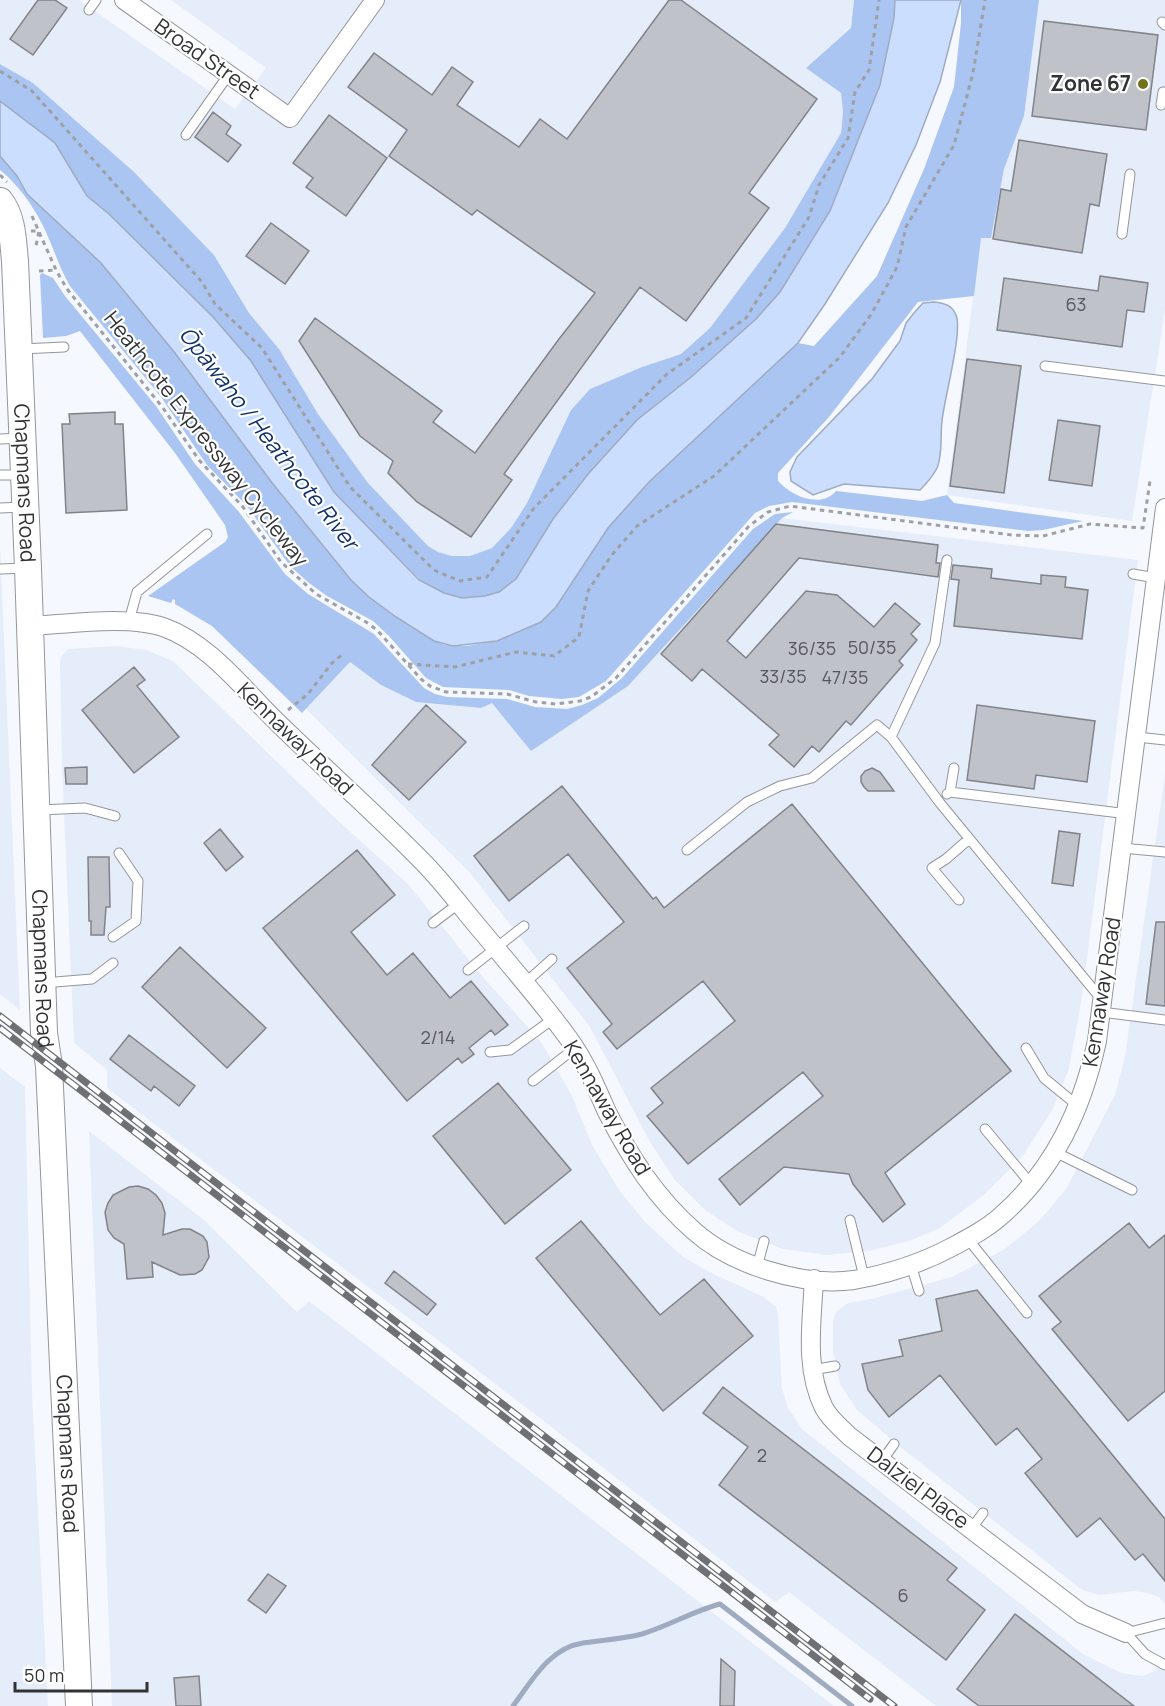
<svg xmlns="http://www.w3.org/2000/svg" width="1165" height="1706" font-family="Manrope,sans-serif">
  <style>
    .built { fill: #e6edfa }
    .green { fill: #aac5f2 }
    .water { fill: #ccdefd; stroke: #9eabc1; stroke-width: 1.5 }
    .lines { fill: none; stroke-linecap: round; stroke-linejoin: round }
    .stream { stroke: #9eabc1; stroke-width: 5 }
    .building { fill: #bfc2c8; stroke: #808388; stroke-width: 1.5 }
    .lane-casing { stroke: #93969b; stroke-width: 11 }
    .street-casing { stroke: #93969b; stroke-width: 20 }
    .secondary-casing { stroke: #93969b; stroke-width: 28 }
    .path { stroke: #9ea0a4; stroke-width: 3; stroke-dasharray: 4.5 4.5; stroke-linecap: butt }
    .lane { stroke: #fff; stroke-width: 9 }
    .street { stroke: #fff; stroke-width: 18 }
    .secondary { stroke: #fff; stroke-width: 26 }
    .rail-casing { stroke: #6e7073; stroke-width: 7 }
    .rail { stroke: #fff; stroke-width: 4.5; stroke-dasharray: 14; stroke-linecap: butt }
    .poi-dot { fill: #707319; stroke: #fff; stroke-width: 2 }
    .labels { text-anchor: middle; stroke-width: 4.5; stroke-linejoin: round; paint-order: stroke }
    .number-label { font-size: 18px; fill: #55575a }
    .street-label { font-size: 21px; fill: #323335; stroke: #fff }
    .poi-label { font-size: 21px; font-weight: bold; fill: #323335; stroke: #fff; text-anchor: end }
    .water-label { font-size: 22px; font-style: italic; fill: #12326c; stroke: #fff }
  </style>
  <rect width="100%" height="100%" fill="#f5f8fe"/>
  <path class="built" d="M0,0H79L235,109L266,68L171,0H854L851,28L806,68L841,93L843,112L841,133L785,228L710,328L681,354L642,367L590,389L571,410L527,503L511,528L492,548L470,556H452L438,552L428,546L368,483L318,414L279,349L249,313L214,255L134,172L33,83L0,64Z
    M1039,0H1165V310L1132,521L947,495L981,237L991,238L1004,169L1024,116Z
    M782,518L1138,560L1082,997L1069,1068L1053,1109L1022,1157L985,1194L940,1228L909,1241L869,1251L826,1255L783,1249L739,1232L706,1211L675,1180L650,1142L590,1027L470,873L306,709L350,662L381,685L416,702L481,708L491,702L531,750L628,686Z
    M0,547L20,1010L0,994Z
    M117,646L146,650L173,661L335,818L408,884L482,976L542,1043L572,1096L592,1145L619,1190L645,1222L682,1256L711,1273L764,1297L776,1307L778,1315L782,1388L788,1408L802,1429L1083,1654L1121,1673L1142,1676L1155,1671L1165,1657V1706H936L789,1592L775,1602L536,1415L107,1088V1070L74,1043L62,767L60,662L61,657L68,649Z
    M1165,774V1604L1159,1597L1147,1593L1134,1591L1099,1595L1082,1590L904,1450L857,1410L840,1384L833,1352V1321L836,1312L848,1303L871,1299L952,1277L1005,1249L1039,1221L1066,1189L1115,1095L1125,1057Z
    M0,1068L25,1087L32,1393L48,1706H0Z
    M89,1131L204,1220L297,1312L309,1301L834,1706H112Z"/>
  <path class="green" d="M854,0H895L894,18L880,85L830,211L780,292L756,319L690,378L637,420L589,473L553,519L516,579L499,592L485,596L462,598L444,593L420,580L334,492L251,361L213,317L109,214L87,196L55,143L0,101V64L33,83L134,172L214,255L249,313L279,349L318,414L368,483L428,546L438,552L452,556H470L492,548L511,528L527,503L571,410L590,389L642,367L681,354L710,328L785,228L841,133L843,112L841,93L806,68L851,28Z
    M961,0H1039L1024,116L1004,169L991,238H981L974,296L918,302L829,417L778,473V481C791,496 821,509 836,491L922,501L947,495L954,503L1083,521L1043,530L1028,531L792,502L769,506L755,513L606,681L579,697L562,699L529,696L509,690L443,687L426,678L389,636L373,621L327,596L309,583L290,566L247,506L207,465L161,397L70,286C61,271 56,255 49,239C39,214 21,187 0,170V156L17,176L27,194L101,263L175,353L273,484L351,580L369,597L396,617L434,641L445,645L466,646L497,641L528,628L556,607L608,528L649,482L798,343L814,346L877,276L924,169L954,87L961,23Z
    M42,273L53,278L65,296L156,406L195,464L239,512L285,574L308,594L374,634L424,688L435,694L447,697L507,699L535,707L567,709L582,705L598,698L622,678L753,529L775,514L793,512L782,518L628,686L531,751L492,703L481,708L416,702L381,685L350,662L302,713L212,626L175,604V600L173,599L171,603L148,596L225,542L228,537L225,525L175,453L80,331L66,336L43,338L40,275Z"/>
  <path class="water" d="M895,0H961L940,82L916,145L888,203L825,304L798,343L649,482L608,528L556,607L541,622L497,641L453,646L434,641L396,617L369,597L351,580L273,484L175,353L101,263L27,194L17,176L0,156V101L55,143L87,196L109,214L213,317L251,361L334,492L419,580L444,593L462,598L485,596L499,592L516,579L553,519L589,473L637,420L690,378L756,319L780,292L830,211L880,85L894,18Z
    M934,302C944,303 952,305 956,315C963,332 944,399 942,421C940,435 943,455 937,468C933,476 927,483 920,490L844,484L813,495L791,481L790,472L797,457L872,379L900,341L906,323L914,313L923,303Z"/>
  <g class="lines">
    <path class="stream" d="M513,1706C532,1681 549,1648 583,1643C603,1640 623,1639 642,1634C669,1626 693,1611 720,1604L852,1706"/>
  </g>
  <path class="building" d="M38,0H55L67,8L33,55L10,39Z
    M669,0H681L817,99L749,193L769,208L686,321L640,287L504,474L512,480L471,537L417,502L388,473L393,461L360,436L299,341L315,318L442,411L433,422L475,453L559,339L595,293L477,210L472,215L389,156L407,130L348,87L374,53L432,95L452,67L473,82L457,105L519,147L540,119L567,139Z
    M1044,21L1158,35L1146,130L1032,116Z
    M213,112L231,126L226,134L241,145L228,162L195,137Z
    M329,115L387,158L346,216L306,187L313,178L293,163Z
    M1019,140L1107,154L1099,206L1090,204L1082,253L993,239L1001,189L1011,191Z
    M271,223L309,251L285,284L246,256Z
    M1100,276L1148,283L1144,312L1127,310L1122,347L997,330L1004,278L1098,291Z
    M967,359L1021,366L1004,493L950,486Z
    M115,412V424H123L127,510L66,513L62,424H70L69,414Z
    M1058,420L1100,426L1092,486L1049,480Z
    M776,524L938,545L936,563H940L938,577L799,558L727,641L746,658L806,591L837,595L874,627L895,603L920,624L911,634L917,640L899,661L903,665L851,725L846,721L819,752L812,746L794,767L769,745L779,735L702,669L692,681L661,654Z
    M953,565L992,569L991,578L1041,584V575L1066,577L1065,587L1088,590L1082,639L954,626L959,580L951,579Z
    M134,667L145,680L137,686L179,737L134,773L82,710Z
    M426,705L466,742L409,800L372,765Z
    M977,705L1095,721L1087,782L1036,775L1034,789L967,780Z
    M87,767V784H66L65,768Z
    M872,768L880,772L894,791H868L864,787L861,782V776L865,771Z
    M562,786L653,899L656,897L664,908L792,804L1011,1071L885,1173L905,1204L883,1222L853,1184L849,1174L784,1167L740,1205L719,1179L823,1096L803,1072L688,1164L647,1116L663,1103L651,1088L735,1021L703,981L617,1049L603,1032L612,1024L567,968L624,922L568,854L509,901L474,856Z
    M220,829L243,857L226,871L204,843Z
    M1059,831L1080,834L1073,886L1052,883Z
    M357,850L395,895L351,932L387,975L413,953L450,998L471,981L508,1025L495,1035L491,1030L469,1048L474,1054L462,1063L458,1058L407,1101L263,928Z
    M88,857H109L110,907H106L104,935H91V921H89Z
    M1156,922H1165V1006L1146,1004Z
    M180,947L266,1028L227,1068L142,987Z
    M129,1035L195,1086L179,1106L154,1086L151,1091L110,1059Z
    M498,1083L571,1170L505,1224L433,1136Z
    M138,1186L148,1189L156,1195L162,1203L165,1213L163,1235L182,1229H190L203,1236L207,1242L209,1257L202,1270L195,1274L180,1275L152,1262L153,1277L127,1279L124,1244L114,1238L108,1230L105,1212L108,1203L113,1195L129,1187Z
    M581,1221L660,1315L704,1279L753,1336L663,1411L536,1258Z
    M1129,1223L1149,1248L1165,1235V1391L1128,1421L1052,1329L1061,1322L1039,1296Z
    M394,1271L436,1304L427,1315L385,1283Z
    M977,1290L1165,1519V1581L1143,1554L1135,1560L1100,1518L1077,1537L1025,1473L1042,1459L1017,1428L996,1445L940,1375L889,1417L868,1390L862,1364L903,1356L899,1340L942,1331L936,1299Z
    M723,1387L957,1568L947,1580L985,1610L946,1660L719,1485L748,1447L703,1413Z
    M268,1574L286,1586L266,1613L248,1600Z
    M1015,1614L1134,1706H979L957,1689Z
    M721,1659L735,1671L734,1706H720Z
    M199,1676L201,1706H176L174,1678Z"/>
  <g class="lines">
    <defs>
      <path id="lane" d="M89,10L96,0
        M1162,22L1165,25
        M1161,105L1163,92
        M186,135L229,74
        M1122,234L1130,174
        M21,349L64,347
        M1045,366L1165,381
        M0,439L22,438
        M0,475H21
        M0,508L23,507
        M1,569L26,568
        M1133,574L1156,578
        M129,621L137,592L207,534
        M891,737L935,643L947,560
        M1137,737L1165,740
        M950,792L1128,814
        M947,794L950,792L954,768
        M39,810L85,808L115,816
        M1122,848L1165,852
        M687,850L747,802L780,786L812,778L877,725L891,737L940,803L1102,1000
        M959,900L932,868L946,859L969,839
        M433,923L458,904
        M113,937L136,921L138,881L119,853
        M468,970L524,926
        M43,983L92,979L113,963
        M525,983L552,959
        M1101,1012L1165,1020
        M1026,1048L1044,1078L1078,1106
        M490,1052L510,1050L553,1019
        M533,1081L575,1048
        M985,1129L1031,1184
        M1055,1152L1132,1190
        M850,1220L864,1277
        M968,1239L1027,1313
        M911,1265L919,1291
        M757,1267L764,1241
        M812,1370L835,1366
        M882,1461L894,1444
        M971,1529L983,1513
        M1165,1623L1126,1633L1145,1654L1165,1665"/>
      <path id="street" d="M124,0L290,118L375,0
        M30,626C68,624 128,615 163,627C209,643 243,689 277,722C325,769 375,813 422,861C445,884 464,911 485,935C513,969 543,1003 569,1039C585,1061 596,1087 607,1112C630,1157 656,1198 694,1231C732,1265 803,1287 854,1280C888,1274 922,1263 952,1247C969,1238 988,1228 1002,1215C1055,1168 1082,1109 1097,1041L1165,508
        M814,1279C812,1322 804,1368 824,1408C830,1419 840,1427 849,1436L1082,1614L1126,1633"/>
      <g id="secondary">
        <path id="s1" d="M0,201C13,217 13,242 15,261L28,568L44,1033L49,1066L79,1706"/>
      </g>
    </defs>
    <use href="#lane" class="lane-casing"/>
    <use href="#street" class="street-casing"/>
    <use href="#secondary" class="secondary-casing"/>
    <path class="path" d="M0,71L32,91L202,282L215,304L262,348L350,487L434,570L460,581L487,577L534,508L667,374L746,318L809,217L819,185L848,138L855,92L869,70L879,0
      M0,175L7,182
      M32,216L56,270L67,289L163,408L199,460L243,507L281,562L316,594L366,622L377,630L421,679L430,686L446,692L507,694L536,702L556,704L580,701L591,697L616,678L749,526L768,512L790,506L1012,535L1043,536L1090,524L1143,528L1150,481
      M31,231H39L36,246
      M39,271L55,270
      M408,664L455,667L516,652L554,656L579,637L588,591L611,556L637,526L714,476L840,357L872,313L897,267L906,227L954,145L973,73L985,0
      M288,710L308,694L332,663L343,654"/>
    <use href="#lane" class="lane"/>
    <use href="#street" class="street"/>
    <use href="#secondary" class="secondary"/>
    <defs>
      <path id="rail" d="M0,1016L894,1706
        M0,1028L870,1699"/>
    </defs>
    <use href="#rail" class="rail-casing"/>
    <use href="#rail" class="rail"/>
  </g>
  <circle class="poi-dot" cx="1143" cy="84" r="6"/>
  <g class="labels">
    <g class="number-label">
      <text x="1076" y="311">63</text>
      <text x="872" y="654">50/35</text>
      <text x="812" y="655">36/35</text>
      <text x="783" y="683">33/35</text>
      <text x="845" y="684">47/35</text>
      <text x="438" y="1044">2/14</text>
      <text x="762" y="1462">2</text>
      <text x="903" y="1602">6</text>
    </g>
    <g class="street-label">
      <text transform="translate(207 59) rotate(35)" y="7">Broad Street</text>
      <text transform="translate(206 439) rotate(52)" y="7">Heathcote Expressway Cycleway</text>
      <text dy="7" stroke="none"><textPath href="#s1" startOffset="285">Chapmans Road</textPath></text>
      <text transform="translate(295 739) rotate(44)" y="7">Kennaway Road</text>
      <text dy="7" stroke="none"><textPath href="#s1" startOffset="771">Chapmans Road</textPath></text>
      <text transform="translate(1102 992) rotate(-81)" y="7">Kennaway Road</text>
      <text transform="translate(607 1108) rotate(60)" y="7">Kennaway Road</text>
      <text dy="7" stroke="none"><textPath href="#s1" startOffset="1257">Chapmans Road</textPath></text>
      <text transform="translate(918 1488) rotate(37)" y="7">Dalziel Place</text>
    </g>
    <g class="poi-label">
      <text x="1131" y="91">Zone 67</text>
    </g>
    <g class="water-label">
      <text transform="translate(269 438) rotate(52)" y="8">Ōpāwaho / Heathcote River</text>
    </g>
  </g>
  <path d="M15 1682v9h132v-9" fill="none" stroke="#323335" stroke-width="3"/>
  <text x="24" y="1682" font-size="18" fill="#323335" stroke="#ffffff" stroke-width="4.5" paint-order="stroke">50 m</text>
</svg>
